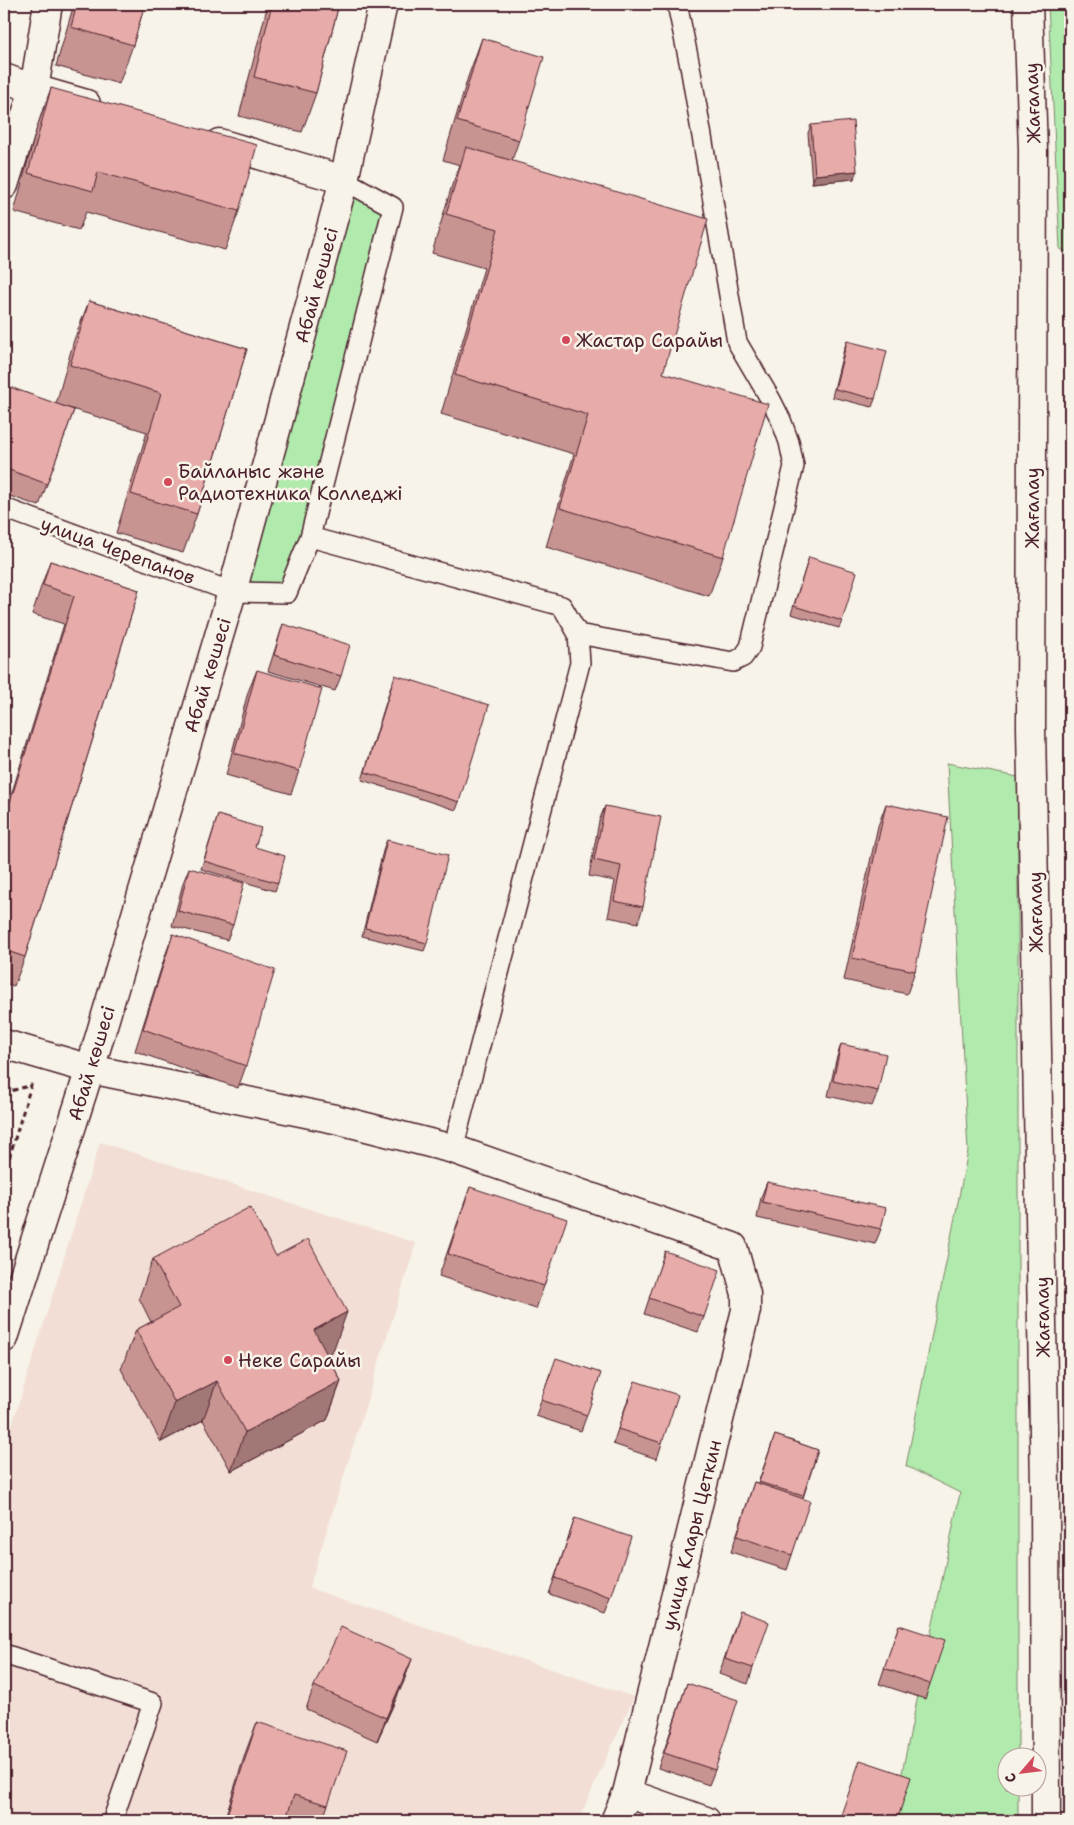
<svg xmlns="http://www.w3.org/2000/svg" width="1074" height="1825" font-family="'Shantell Sans',sans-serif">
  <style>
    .built { fill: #f2ded5 }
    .green { fill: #b1eaad; stroke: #7e846c }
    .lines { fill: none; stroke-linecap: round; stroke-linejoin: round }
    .lane-casing { stroke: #4a1f2b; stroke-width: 22 }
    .street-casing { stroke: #4a1f2b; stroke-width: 31 }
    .secondary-casing { stroke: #4a1f2b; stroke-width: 31 }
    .path { stroke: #4a1f2b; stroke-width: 3; stroke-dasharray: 5 4; stroke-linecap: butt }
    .lane { stroke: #f7f3e8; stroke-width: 19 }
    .street { stroke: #f7f3e8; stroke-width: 28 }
    .secondary { stroke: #f7f3e8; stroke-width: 28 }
    .wall { fill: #c79492; stroke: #4a1f2b }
    .shaded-wall { fill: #a27877; stroke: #4a1f2b }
    .building { fill: #e7acaa; stroke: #4a1f2b }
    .poi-dot { fill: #d1495b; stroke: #f7f3e8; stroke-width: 2 }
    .labels { text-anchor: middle; stroke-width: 5; stroke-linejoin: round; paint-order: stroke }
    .street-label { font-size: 19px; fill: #4a1f2b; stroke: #f7f3e8 }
    .poi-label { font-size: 19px; fill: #4a1f2b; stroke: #f7f3e8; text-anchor: start }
  </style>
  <rect width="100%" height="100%" fill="#f7f3e8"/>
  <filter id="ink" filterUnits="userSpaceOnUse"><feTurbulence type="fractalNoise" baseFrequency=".02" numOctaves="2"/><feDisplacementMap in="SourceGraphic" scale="10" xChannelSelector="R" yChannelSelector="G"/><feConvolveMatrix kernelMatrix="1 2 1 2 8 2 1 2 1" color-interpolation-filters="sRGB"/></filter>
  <g filter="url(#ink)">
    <path class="built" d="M100,1142L416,1243L309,1588L634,1697L578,1821H4V1451Z"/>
    <path class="green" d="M1048,4H1070V253L1060,249Z
      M344,180L393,207L287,593L232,592Z
      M947,763L1018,777V1757L1006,1758V1788H1018V1821H892L960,1493L906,1466L968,1151Z"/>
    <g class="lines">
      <defs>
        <path id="lane" d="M4,508L232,592L287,593L310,537L393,207L344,180
          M310,537L562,606L578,634L580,663L453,1149
          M578,634L733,662L743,657L750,647L794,466L789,442L781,420L771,400L737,342L690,66L677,4
          M4,1654L153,1703L114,1816"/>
        <path id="street" d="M1028,4L1033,151L1031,727L1045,1486L1046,1821
          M4,78L34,89L86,104
          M219,143L344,180
          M4,185L34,89L48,4
          M4,1044L90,1069L335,1119L453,1149L733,1247L746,1294V1310L627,1793L615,1821
          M627,1793L706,1821"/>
        <path id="secondary" d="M4,1338L90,1069L232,592L344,180L383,4"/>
      </defs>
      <use href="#lane" class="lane-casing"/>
      <use href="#street" class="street-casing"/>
      <use href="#secondary" class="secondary-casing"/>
      <path class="path" d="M4,1093L32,1085
        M4,1175L32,1082"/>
      <use href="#lane" class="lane"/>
      <use href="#street" class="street"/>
      <use href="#secondary" class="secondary"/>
    </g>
    <path class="wall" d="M74,4H145L133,45L119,84L56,66Z
      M268,4H339L316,93L302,132L239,116Z
      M482,38L519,140L512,160L663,373L723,557L709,596L546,547L574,454L441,414L484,268L432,253L452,185L460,165L443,160L468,77Z
      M51,88L239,211L225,250L86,212L79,230L14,212L37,127Z
      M811,125L854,179L812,183L808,133Z
      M89,301L247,349L197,514L183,553L116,533L147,432L62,406L74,410L39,506L4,494V385L56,404L74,340Z
      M847,341L875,399L872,407L832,397L844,349Z
      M809,557L842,621L839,628L791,614Z
      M50,561L139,590L25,957L14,986L4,983V818L64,624L32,614L40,590Z
      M283,624L341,676L335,691L268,671L278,640Z
      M257,670L299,771L291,794L226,775L248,692Z
      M392,683L459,802L456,810L362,780Z
      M886,804L915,971L907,994L844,980L878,826Z
      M605,806L643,907L638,923L608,917L615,881L589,876L599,821Z
      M218,815L255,847L278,883L275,891L201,869Z
      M387,840L427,943L424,951L362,936L384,847Z
      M189,868L233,925L227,940L172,926L183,883Z
      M173,934L246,1066L238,1088L135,1051L165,956Z
      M841,1044L878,1091L872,1106L828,1096L836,1060Z
      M767,1182L881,1229L875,1244L757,1218L761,1197Z
      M470,1187L544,1286L536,1309L439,1276Z
      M665,1251L704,1317L698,1332L644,1314Z
      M276,1256L333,1351L327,1354L341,1381L327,1420L231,1471L203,1420L161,1442L121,1369L136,1330L151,1322L139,1298L153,1259Z
      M550,1373L587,1415L581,1431L536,1416Z
      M629,1396L662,1443L657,1459L613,1444Z
      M775,1435L818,1450L803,1498L792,1555L787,1570L731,1552L754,1482L758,1483Z
      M575,1518L611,1598L605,1613L549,1594Z
      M740,1612L753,1668L748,1684L719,1674Z
      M899,1625L930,1684L925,1699L879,1684Z
      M404,1681L377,1741L306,1709L314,1686Z
      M687,1683L715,1770L709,1785L658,1768Z
      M257,1722L328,1805L322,1821H224L246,1751Z"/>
    <path class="shaded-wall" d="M857,171L854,179L812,183L815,175Z
      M347,1312L333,1351L300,1368L314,1330Z
      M217,1381L203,1420L161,1442L175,1403Z
      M341,1381L327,1420L231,1471L245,1432Z
      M412,1659L404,1681L377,1741L386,1718Z"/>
    <path class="building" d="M77,4H145L133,45L71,27Z
      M272,4H339L316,93L254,77Z
      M482,38L544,57L519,140L457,121Z
      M51,88L257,145L239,211L98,172L93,191L28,173Z
      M853,121L857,171L815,175L811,125Z
      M466,147L708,219L663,373L768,404L723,557L560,508L588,415L455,375L498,229L446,214Z
      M89,301L247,349L197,514L131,494L161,393L70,365Z
      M847,341L887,351L875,399L835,389Z
      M4,385L74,410L47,484L4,468Z
      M809,557L857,572L842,621L794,606Z
      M50,561L139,590L25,957L4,950V822L74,596L43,585Z
      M283,624L350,645L341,676L274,655Z
      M257,670L322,689L299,771L234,753Z
      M395,675L489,705L459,802L365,772Z
      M886,804L948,817L915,971L852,958Z
      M605,806L661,817L643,907L614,901L621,866L594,860Z
      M218,815L261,828L255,847L285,856L278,883L204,861Z
      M387,840L448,855L427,943L365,928Z
      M189,868L244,883L233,925L178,911Z
      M173,934L275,970L246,1066L143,1029Z
      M841,1044L886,1054L878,1091L833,1081Z
      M767,1182L886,1208L881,1229L762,1202Z
      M470,1187L567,1219L544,1286L448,1254Z
      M250,1207L276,1256L308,1239L347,1312L314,1330L341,1381L245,1432L217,1381L175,1403L136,1330L179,1307L153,1259Z
      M665,1251L720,1270L704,1317L649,1298Z
      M556,1358L601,1373L587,1415L541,1400Z
      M635,1381L678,1395L662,1443L618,1429Z
      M775,1435L818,1450L803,1496L759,1482Z
      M754,1482L810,1501L792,1555L737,1536Z
      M575,1518L631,1537L611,1598L555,1578Z
      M740,1612L769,1622L753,1668L725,1659Z
      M899,1625L945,1640L930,1684L884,1668Z
      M341,1627L412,1659L386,1718L314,1686Z
      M687,1683L738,1700L715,1770L664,1753Z
      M257,1722L347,1751L328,1805L294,1795L285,1821H225Z
      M860,1760L911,1777L897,1821H839Z"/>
  </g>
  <g class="poi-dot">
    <circle cx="566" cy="340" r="5"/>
    <circle cx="168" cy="482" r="5"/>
    <circle cx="228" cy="1360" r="5"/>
  </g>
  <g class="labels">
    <g class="street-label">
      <text transform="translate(1032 103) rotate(-92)" y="7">Жағалау</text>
      <text transform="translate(316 285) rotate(-75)" y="7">Абай көшесі</text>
      <text transform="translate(1032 508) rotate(-90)" y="7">Жағалау</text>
      <text transform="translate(118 550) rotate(20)" y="7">улица Черепанов</text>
      <text transform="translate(207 675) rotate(-73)" y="7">Абай көшесі</text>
      <text transform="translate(1035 912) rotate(-91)" y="7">Жағалау</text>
      <text transform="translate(91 1063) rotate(-73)" y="7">Абай көшесі</text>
      <text transform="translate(1042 1317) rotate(-91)" y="7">Жағалау</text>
      <text transform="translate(691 1535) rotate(-76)" y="7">улица Клары Цеткин</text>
    </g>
    <g class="poi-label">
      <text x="576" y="347">Жастар Сарайы</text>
      <text x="178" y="478">Байланыс және<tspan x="178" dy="22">Радиотехника Колледжі</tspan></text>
      <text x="238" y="1367">Неке Сарайы</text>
    </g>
  </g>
  <rect width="1074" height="1825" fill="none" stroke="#f7f3e8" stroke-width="20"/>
  <rect x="10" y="10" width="1054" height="1805" fill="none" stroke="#4a1f2b" stroke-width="2" filter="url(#ink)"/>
  <g transform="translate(1022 1772) rotate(242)"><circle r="24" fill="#f7f3e8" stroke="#b29e9c"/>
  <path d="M0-4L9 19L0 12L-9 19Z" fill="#d1495b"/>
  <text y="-8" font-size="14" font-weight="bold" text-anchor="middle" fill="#4a1f2b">С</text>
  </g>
</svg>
